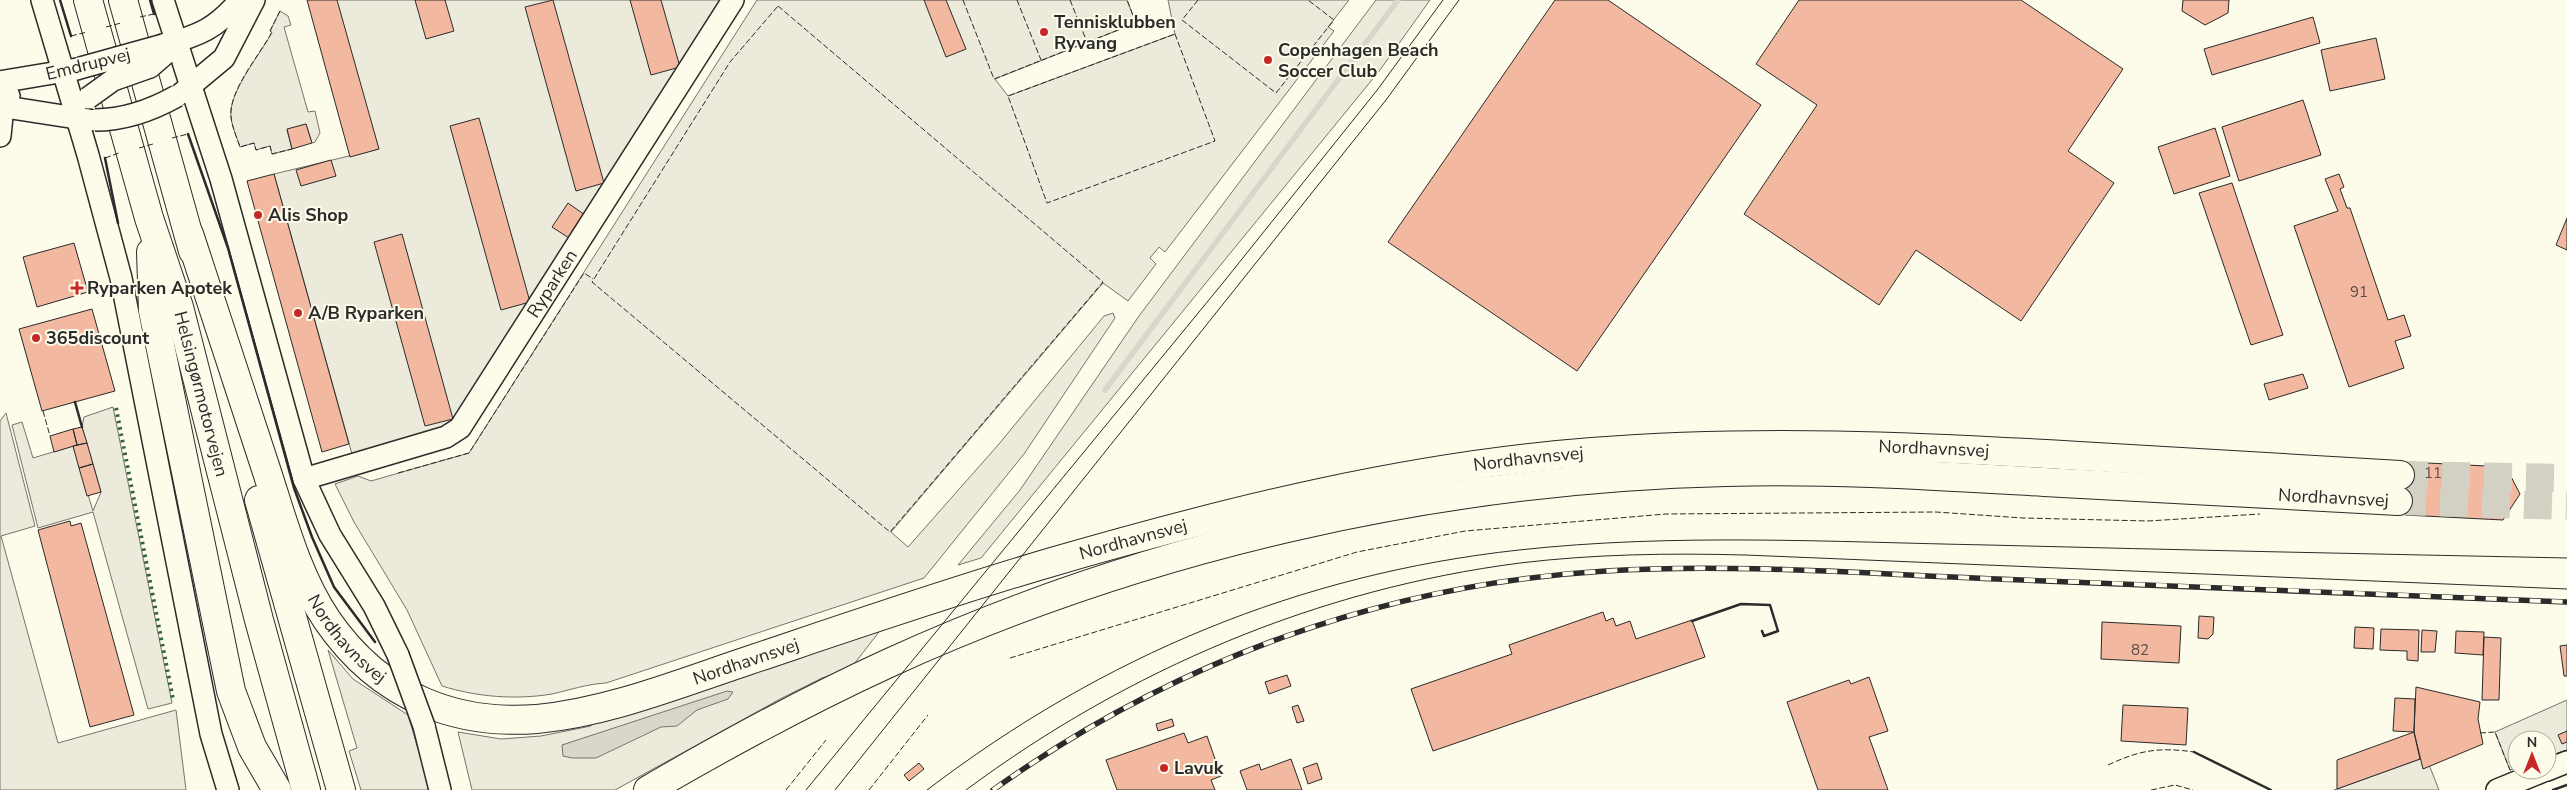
<svg xmlns="http://www.w3.org/2000/svg" width="2567" height="790" font-family="'Nunito Sans',sans-serif">
  <style>
    .green { fill: #ecebdb; stroke: #74746e }
    .parking { fill: #eceadb; stroke: #74746e }
    .water { fill: #d8d7c9; stroke: #74746e }
    .lines { fill: none; stroke-linecap: round; stroke-linejoin: round }
    .stream { stroke: #d8d7c9; stroke-width: 5.5 }
    .building { fill: #f2b8a0; stroke: #2b2b2b }
    .highway-tunnel { stroke: #d3d1c4; stroke-width: 28; stroke-dasharray: 28 14; stroke-linecap: butt }
    .minor-casing { stroke: #2b2b2b; stroke-width: 24 }
    .highway-casing { stroke: #2b2b2b; stroke-width: 30 }
    .minor { stroke: #fdfbea; stroke-width: 21 }
    .highway { stroke: #fdfbea; stroke-width: 28 }
    .tram { stroke: #2b2b2b; stroke-width: 1 }
    .rail-casing { stroke: #2b2b2b; stroke-width: 5.5 }
    .rail { stroke: #fdfbea; stroke-width: 4; stroke-dasharray: 11; stroke-linecap: butt }
    .minor-bridge-casing { stroke: #2b2b2b; stroke-width: 24; stroke-linecap: butt }
    .minor-bridge { stroke: #fdfbea; stroke-width: 21 }
    .hedge { stroke: #34623c; stroke-width: 4; stroke-dasharray: 2.5 4; stroke-linecap: butt }
    .fence { stroke: #2b2b2b; stroke-width: 1; stroke-dasharray: 6 2.5; stroke-linecap: butt }
    .wall { stroke: #2b2b2b; stroke-width: 2.5 }
    .poi-dot { fill: #c62828; stroke: #fdfbea; stroke-width: 2 }
    .labels { text-anchor: middle; stroke-width: 4; stroke-linejoin: round; paint-order: stroke }
    .number-label { font-size: 15px; fill: #5d4e48 }
    .poi-label { font-size: 18px; font-weight: bold; fill: #2b2b2b; stroke: #fdfbea; text-anchor: start }
    .street-label { font-size: 18px; fill: #2b2b2b; stroke: #fdfbea }
  </style>
  <rect width="100%" height="100%" fill="#fdfbea"/>
  <path class="green" d="M330,0H724L451,426L352,454L274,174L378,149Z
    M757,0H1127L1136,23L995,79L1008,96L1175,34L1168,0H1349L1328,27L1334,31L1165,252L1159,247L1150,258L1156,264L1128,301L1103,283L891,532L908,547L999,444L1104,316L1113,313L1115,318L1024,454L924,578L606,683C587,684 570,690 552,694C516,700 477,697 442,686L407,610L354,522L335,484L358,476L371,481L469,453Z
    M1376,0H1430L1380,70L981,558L958,565L1020,490L1139,316Z
    M280,11L288,16L291,25L284,27L308,112L315,111L320,133L315,142L312,143L306,124L287,130L292,149L272,154L270,146L256,150L254,143L240,147C237,138 232,127 231,117C228,92 261,54 272,32L270,31Z
    M6,413L35,526L1,536L58,743L176,710L186,790H0V421Z
    M882,628L851,668L822,678L780,699L615,790H472L458,732L501,739L541,736L591,726L592,722Z
    M328,650L353,679L408,715L430,790H361L349,751L357,748Z
    M2567,700V750L2547,757V740H2517V768L2510,770L2495,732Z
    M2426,757L2439,790H2334Z"/>
  <path class="parking" d="M113,407L172,703L148,709L93,512L38,528L12,425L22,422L33,458L73,446L93,511L101,492L82,427L84,417Z"/>
  <path class="water" d="M727,691L733,692L728,699L697,710L677,726L661,727L596,758H572L563,756L562,745Z"/>
  <g class="lines">
    <path class="stream" d="M1105,390L1398,0"/>
  </g>
  <path class="building" d="M307,0H337L379,149L350,157Z
    M415,0H445L454,31L426,39Z
    M553,0L604,183L576,191L525,7Z
    M630,0H661L680,67L651,75Z
    M924,0H946L966,49L946,57Z
    M1555,0H1608L1761,105L1577,371L1388,242Z
    M1799,0H2021L2123,69L2068,151L2114,183L2021,321L1916,250L1879,305L1744,214L1817,105L1756,64Z
    M2183,0H2229L2228,13L2205,25L2182,11Z
    M2313,17L2320,43L2212,75L2204,49Z
    M2376,38L2385,79L2330,91L2321,50Z
    M2303,100L2321,155L2239,181L2222,127Z
    M479,118L530,302L501,310L450,126Z
    M306,124L312,143L292,149L287,129Z
    M2215,128L2230,176L2174,194L2158,147Z
    M331,160L336,176L301,186L296,170Z
    M274,174L349,444L322,452L247,181Z
    M2339,174L2344,187L2340,189L2347,208H2350L2388,320L2404,315L2411,336L2395,341L2404,368L2349,387L2294,226L2338,211L2325,179Z
    M2232,183L2283,335L2251,345L2199,193Z
    M568,203L585,215L569,238L552,227Z
    M2567,218V250L2556,245Z
    M402,234L453,419L425,426L374,242Z
    M74,243L88,292L37,307L23,257Z
    M92,309L115,391L42,411L19,329Z
    M2303,374L2308,388L2269,400L2264,384Z
    M82,427L87,443L77,445L73,429Z
    M73,429L77,445L54,452L50,436Z
    M87,443L93,464L79,468L73,446Z
    M2408,462L2506,467L2520,494L2503,520L2405,515L2392,488Z
    M93,464L101,492L87,496L79,468Z
    M70,521L71,526L81,523L134,715L90,727L38,530Z
    M1603,612L1606,621L1613,618L1616,626L1630,621L1636,639L1692,620L1705,657L1433,751L1411,689L1512,654L1509,645Z
    M2199,616L2214,617L2213,634L2208,639L2198,638Z
    M2102,622L2181,626L2179,663L2101,659Z
    M2355,627L2374,628L2373,649L2354,648Z
    M2381,629L2419,630L2418,661L2407,660V651L2380,650Z
    M2422,630L2437,631L2435,652H2421Z
    M2456,631L2484,632L2483,655L2455,653Z
    M2484,637L2501,638L2499,700H2482Z
    M2567,645V676H2564L2560,646Z
    M1287,675L1291,686L1269,694L1265,682Z
    M1869,677L1888,731L1869,737L1888,790H1818L1787,702L1849,680L1851,684Z
    M2416,687L2480,702L2478,719L2483,744L2423,769L2414,732Z
    M2395,698L2415,699L2414,732L2393,731Z
    M1298,705L1304,721L1297,723L1292,707Z
    M2123,705L2188,708L2186,745L2121,741Z
    M1172,719L1174,726L1158,731L1156,724Z
    M2567,731V742L2562,744L2558,735Z
    M2414,732L2420,759L2337,789V760Z
    M1184,733L1188,743L1207,736L1221,776L1211,780L1215,790H1117L1106,760Z
    M1291,759L1302,790H1247L1240,771L1259,764L1261,770Z
    M919,763L924,769L909,781L904,775Z
    M1317,763L1322,779L1308,784L1303,768Z"/>
  <g class="lines">
    <path class="highway-tunnel" d="M2400,475L2567,478
      M2398,501L2567,506"/>
    <defs>
      <g id="minor">
        <path d="M42,0L88,155L121,278L211,734L228,790"/>
        <path d="M163,0L221,179L304,479L330,535L374,606L398,655"/>
        <path d="M163,45C199,36 217,28 240,0"/>
        <path d="M0,82L77,69"/>
        <path d="M182,93L224,58L254,0"/>
        <path d="M0,106L89,120"/>
        <path d="M0,136L3,106L9,96"/>
        <path id="s1" d="M304,479L446,437L460,428L733,0"/>
        <path d="M424,726L440,790"/>
        <path d="M2547,770L2567,762"/>
        <path d="M2497,790L2546,770"/>
      </g>
      <g id="highway">
        <path id="s2" d="M88,0L149,218L179,307L259,620L306,790"/>
        <path d="M123,0L193,251"/>
        <path id="s3" d="M189,234C214,311 239,388 265,466C282,517 296,574 327,620C351,655 384,685 424,702C459,717 498,722 537,719C609,712 678,684 747,661C848,627 949,592 1052,562C1228,511 1408,466 1592,452C1755,439 1917,446 2079,456C2186,462 2293,468 2400,475"/>
        <path d="M151,252L153,311L231,691L252,747L277,790"/>
        <path d="M259,500L341,790"/>
        <path id="s4" d="M648,790C727,744 806,701 889,663C1149,544 1440,479 1726,472C1832,469 1938,476 2044,482C2162,488 2280,495 2398,501"/>
      </g>
    </defs>
    <use href="#minor" class="minor-casing"/>
    <use href="#highway" class="highway-casing"/>
    <use href="#minor" class="minor"/>
    <use href="#highway" class="highway"/>
    <path class="tram" d="M806,790L1222,284L1378,89L1443,0
      M835,790L1386,100L1459,0
      M927,790C1103,656 1299,574 1519,550C1674,533 1832,542 1988,545C2181,550 2374,554 2567,558
      M966,790C1129,669 1318,589 1520,563C1595,554 1670,553 1745,555L2567,589"/>
    <defs>
      <path id="rail" d="M993,790C1174,661 1383,584 1606,571C1736,563 1867,574 1997,579C2187,586 2377,594 2567,602"/>
    </defs>
    <use href="#rail" class="rail-casing"/>
    <use href="#rail" class="rail"/>
    <defs>
      <path id="minor-bridge" d="M80,68L163,45
        M88,98L113,80L150,67L165,54
        M95,120C124,120 152,110 177,96
        M398,655L424,726"/>
    </defs>
    <use href="#minor-bridge" class="minor-bridge-casing"/>
    <use href="#minor-bridge" class="minor-bridge"/>
    <path class="hedge" d="M116,408L173,699"/>
    <path class="fence" d="M963,0L994,79L1136,23L1127,0
      M1017,0L1041,60
      M1070,0L1087,42
      M1198,0L1182,20L1276,93L1334,20L1308,0
      M778,6L1103,282L890,532L592,282L730,62Z
      M280,11L270,31L272,32C261,53 228,91 231,117C232,127 237,138 240,147L254,143L256,150L270,146L272,154L292,149
      M140,17L154,14
      M106,27L121,23
      M1175,34L1215,141L1047,203L1008,96Z
      M71,36L87,32
      M172,138L188,134
      M139,148L153,144
      M105,158L119,153
      M43,411L50,436
      M398,473L469,453L584,273L593,279
      M1010,658L1357,552L1465,531L1666,514L1936,512L2023,518L2148,521L2260,514
      M2480,733L2495,732L2510,770L2517,768
      M2547,757L2567,750
      M2108,765C2140,750 2159,747 2194,752
      M786,790L826,740
      M869,790L928,715
      M2151,790L2175,785L2193,790"/>
    <path class="wall" d="M60,0L71,36
      M150,0L154,14
      M188,134L228,248L294,488L312,537L334,587L375,642
      M105,158L118,223
      M75,402L82,427
      M1692,621L1741,604L1770,605L1778,631L1764,636L1762,631
      M2194,752L2271,790
      M2553,790L2567,785"/>
  </g>
  <g class="poi-dot">
    <circle cx="1044" cy="32" r="5"/>
    <circle cx="1268" cy="60" r="5"/>
    <circle cx="258" cy="215" r="5"/>
    <path d="M74.5 280.5h5v5h5v5h-5v5h-5v-5h-5v-5h5z"/>
    <circle cx="298" cy="313" r="5"/>
    <circle cx="36" cy="338" r="5"/>
    <circle cx="1164" cy="768" r="5"/>
  </g>
  <g class="labels">
    <g class="number-label">
      <text x="2359" y="297">91</text>
      <text x="2433" y="478">11</text>
      <text x="2140" y="655">82</text>
    </g>
    <g class="poi-label">
      <text x="1054" y="28">Tennisklubben<tspan x="1054" dy="21">Ryvang</tspan></text>
      <text x="1278" y="56">Copenhagen Beach<tspan x="1278" dy="21">Soccer Club</tspan></text>
      <text x="268" y="221">Alis Shop</text>
      <text x="87" y="294">Ryparken Apotek</text>
      <text x="308" y="319">A/B Ryparken</text>
      <text x="46" y="344">365discount</text>
      <text x="1174" y="774">Lavuk</text>
    </g>
    <g class="street-label">
      <text transform="translate(88 64) rotate(-14)" y="6">Emdrupvej</text>
      <text dy="6" stroke="none"><textPath href="#s1" startOffset="336">Ryparken</textPath></text>
      <text dy="6" stroke="none"><textPath href="#s2" startOffset="410">Helsingørmotorvejen</textPath></text>
      <text dy="6" stroke="none"><textPath href="#s3" startOffset="2088">Nordhavnsvej</textPath></text>
      <text dy="6" stroke="none"><textPath href="#s3" startOffset="1682">Nordhavnsvej</textPath></text>
      <text dy="6" stroke="none"><textPath href="#s4" startOffset="1745">Nordhavnsvej</textPath></text>
      <text dy="6" stroke="none"><textPath href="#s3" startOffset="1278">Nordhavnsvej</textPath></text>
      <text dy="6" stroke="none"><textPath href="#s3" startOffset="438">Nordhavnsvej</textPath></text>
      <text dy="6" stroke="none"><textPath href="#s3" startOffset="872">Nordhavnsvej</textPath></text>
    </g>
  </g>
  <g transform="translate(2532 755)"><circle r="24" fill="#fdfbea" stroke="#a9a89e"/>
  <path d="M0-4L9 19L0 12L-9 19Z" fill="#c62828"/>
  <text y="-8" font-size="14" font-weight="bold" text-anchor="middle" fill="#2b2b2b">N</text>
  </g>
</svg>
